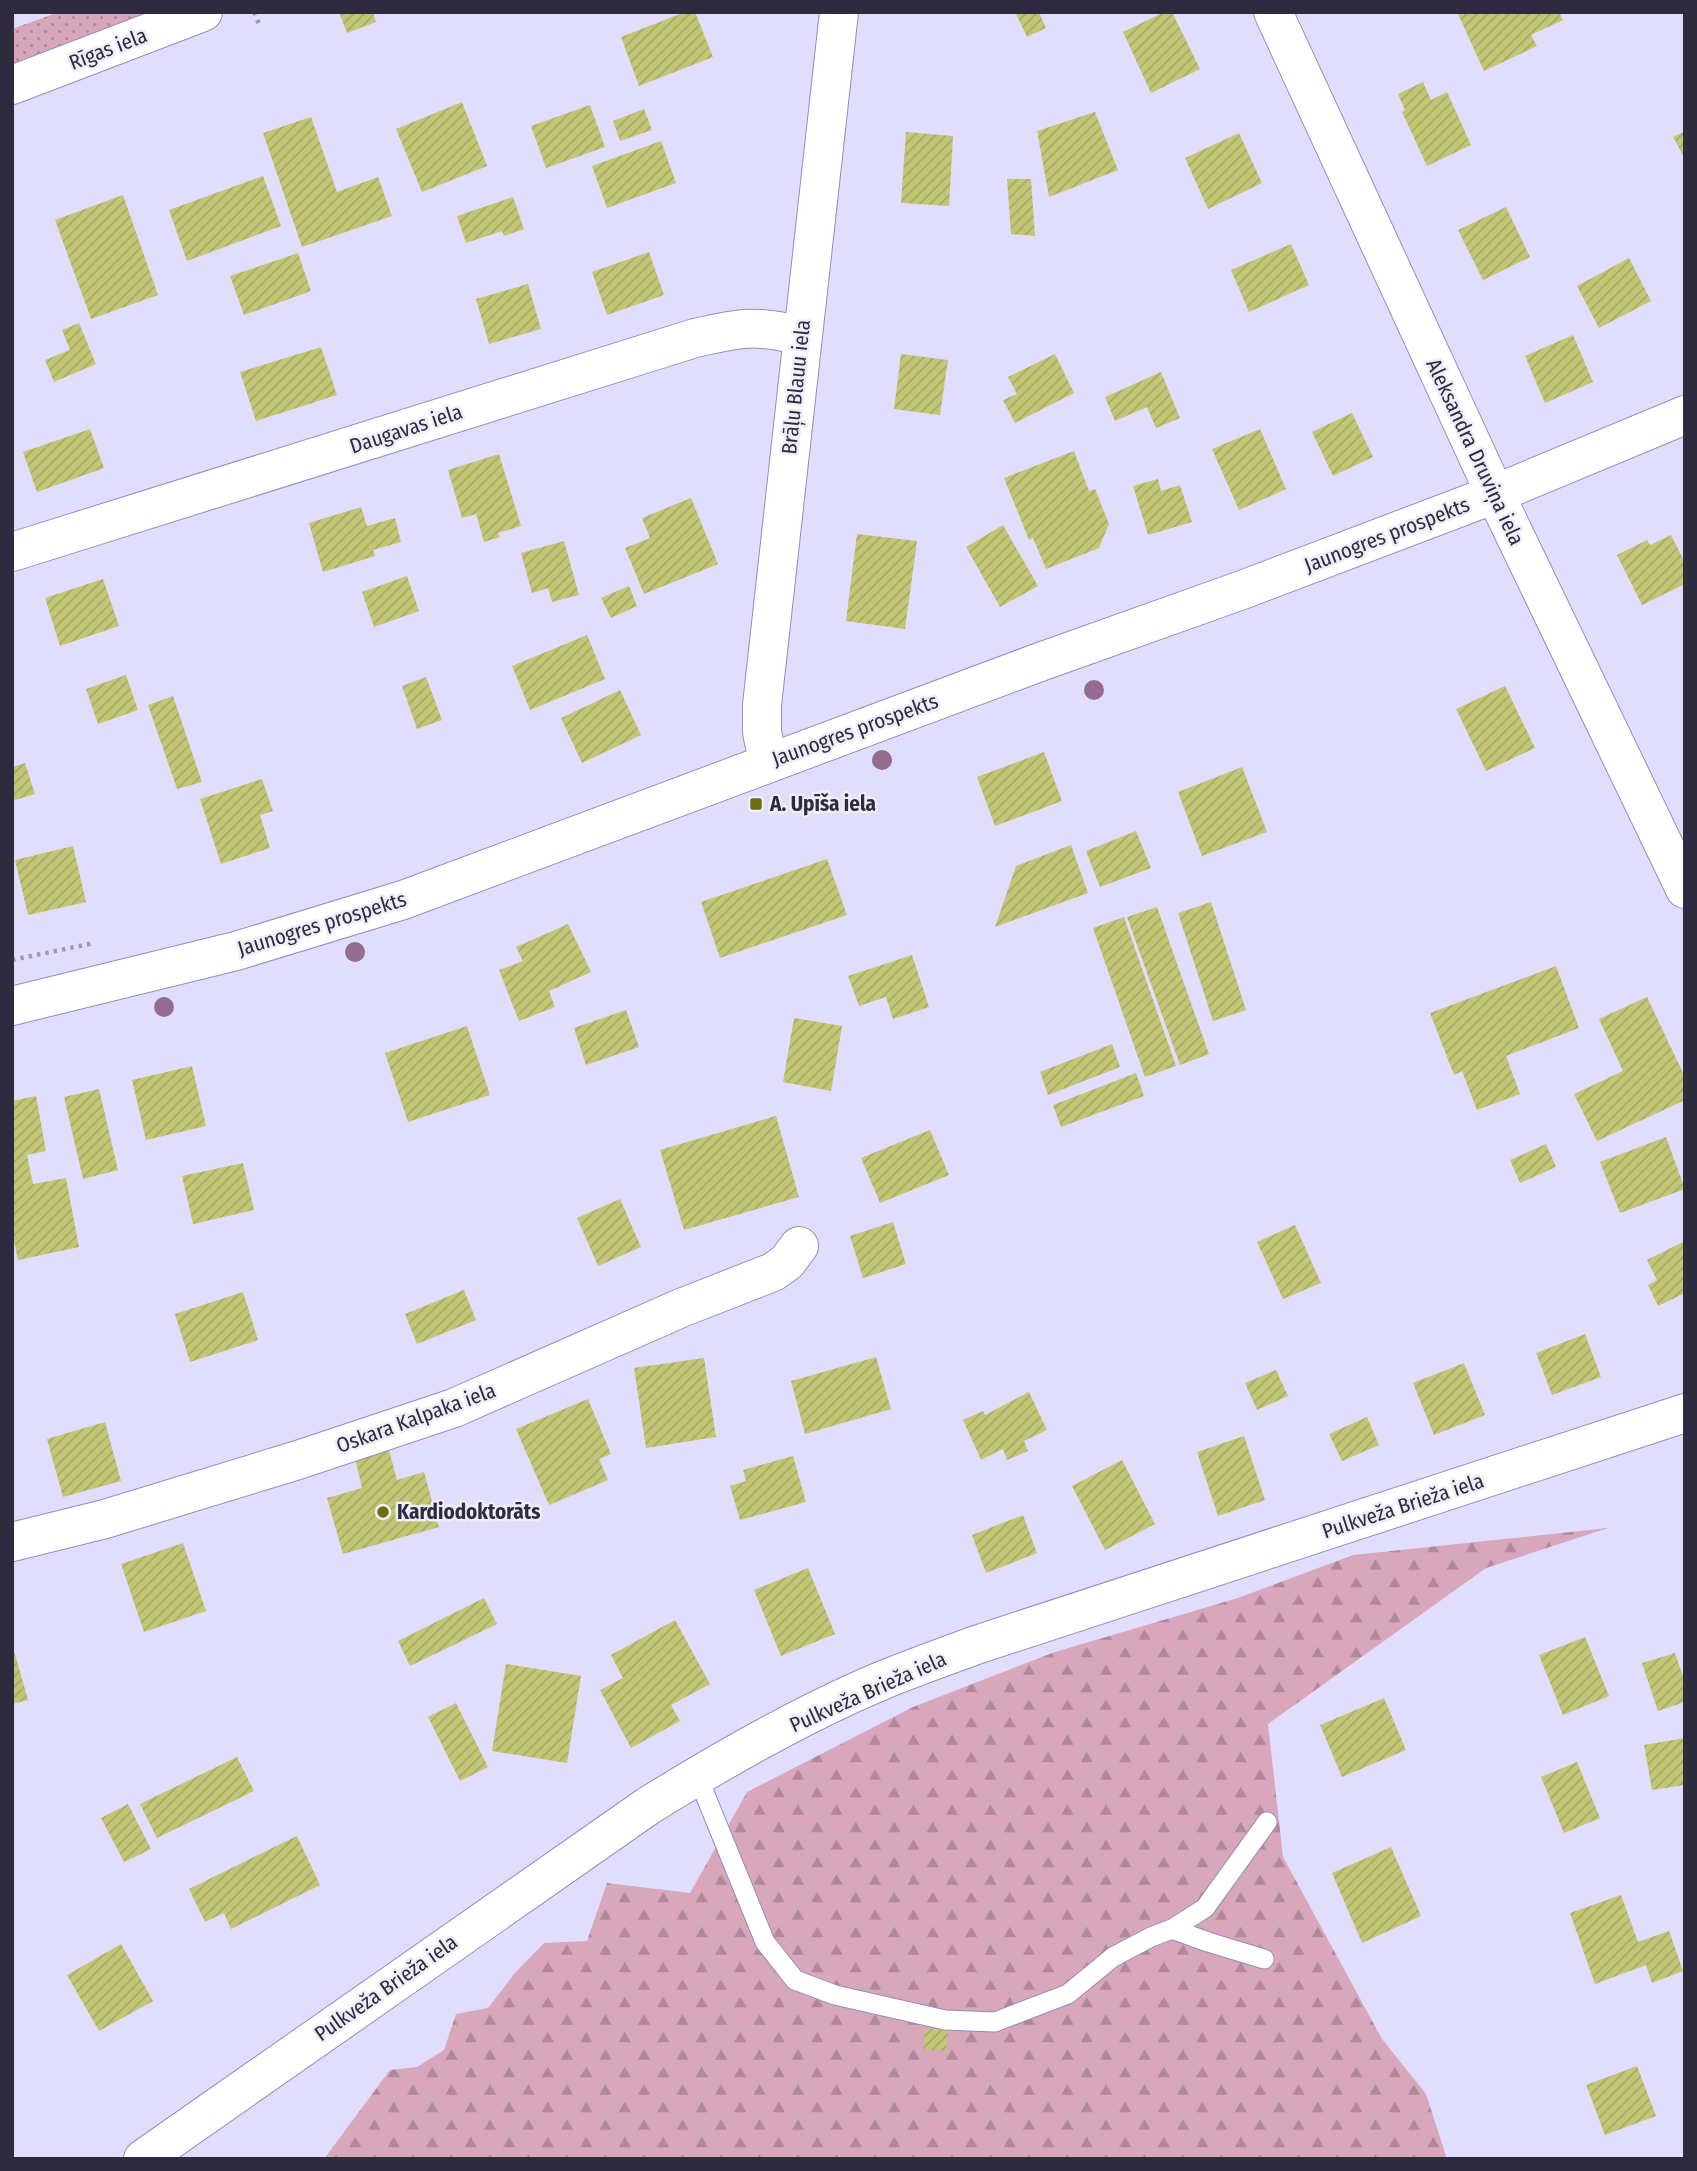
<svg xmlns="http://www.w3.org/2000/svg" width="1697" height="2171" font-family="'Fira Sans Condensed',sans-serif">
  <style>
    .grass { fill: url(#grass-dots) }
    .forest { fill: url(#forest-firs) }
    .building { fill: url(#building-hatch) }
    .lines { fill: none; stroke-linecap: round; stroke-linejoin: round }
    .service-casing { stroke: #948cbd; stroke-width: 21 }
    .minor-casing { stroke: #948cbd; stroke-width: 40 }
    .tertiary-casing { stroke: #948cbd; stroke-width: 40 }
    .path { stroke: #9e9bb6; stroke-width: 4.5; stroke-dasharray: 3.5 5; stroke-linecap: butt }
    .service { stroke: #fff; stroke-width: 19 }
    .minor { stroke: #fff; stroke-width: 38 }
    .tertiary { stroke: #fff; stroke-width: 38 }
    .tree { fill: #946c90 }
    .poi-dot { fill: #6b6d10; stroke: #efedf8; stroke-width: 2.5 }
    .labels { text-anchor: middle; stroke-width: 5; stroke-linejoin: round; paint-order: stroke }
    .street-label { font-size: 21px; fill: #2e2b3f; stroke: #efedf8 }
    .poi-label { font-size: 21px; font-weight: bold; fill: #2e2b3f; stroke: #efedf8; text-anchor: start }
  </style>
  <defs>
    <pattern id="grass-dots" width="8" height="8" patternUnits="userSpaceOnUse" patternTransform="scale(1.75)"><rect width="8" height="8" fill="#d8a7bc"/><path d="M2 2h.1M6 6h.1" fill="none" stroke="#b0889a" stroke-width="1.8" stroke-linecap="round"/></pattern>
    <pattern id="forest-firs" width="22" height="20" patternUnits="userSpaceOnUse" patternTransform="scale(1.75)"><rect width="22" height="20" fill="#d8a7bc"/><path d="M5 1l3.5 6h-7zM16 11l3.5 6h-7z" fill="#b0889a"/></pattern>
    <pattern id="building-hatch" width="6" height="6" patternUnits="userSpaceOnUse" patternTransform="scale(1.75)"><rect width="6" height="6" fill="#c2c675"/><path d="M-1 1l2-2M0 6l6-6M5 7l2-2" fill="none" stroke="#a7aa66"/></pattern>
  </defs>
  <rect width="100%" height="100%" fill="#e1ddfd"/>
  <path class="grass" d="M59,12H165L12,70V29Z"/>
  <path class="forest" d="M1608,1528L1486,1568L1268,1724L1283,1857L1382,2039L1426,2094L1447,2159H324L390,2070L417,2067L444,2050L456,2014L488,2008L515,1973L544,1943L587,1941L607,1883L690,1893L747,1792L913,1707L1055,1652L1238,1598L1353,1555Z"/>
  <path class="building" d="M339,12H373L376,22L347,33Z
    M685,12H695L713,57L639,86L621,37Z
    M1015,12H1039L1046,28L1027,37Z
    M1164,12H1172L1200,69L1151,93L1123,32Z
    M1457,12H1501L1502,15L1508,12H1559L1563,20L1531,35L1537,46L1484,71Z
    M1423,82L1431,100L1447,92L1471,145L1427,166L1402,112L1405,110L1398,94Z
    M462,102L487,166L422,192L396,129Z
    M590,105L605,147L546,168L531,126Z
    M644,109L652,130L620,141L613,121Z
    M1095,112L1118,170L1049,197L1037,131Z
    M311,117L337,192L378,177L392,216L302,247L263,133Z
    M1685,131V159L1673,137Z
    M906,132L953,136L949,206L901,203Z
    M1239,133L1262,183L1208,209L1185,158Z
    M661,141L676,183L607,208L592,166Z
    M263,176L281,226L187,261L169,210Z
    M1007,179H1031L1035,236L1011,234Z
    M123,195L158,295L91,319L55,220Z
    M513,197L524,229L504,236L502,231L466,243L457,216Z
    M1506,207L1530,257L1483,280L1458,230Z
    M1291,244L1309,285L1249,312L1231,270Z
    M649,252L664,295L607,315L592,272Z
    M298,253L311,291L244,315L230,276Z
    M1629,258L1651,301L1599,328L1577,286Z
    M528,284L541,329L489,344L476,299Z
    M79,323L96,364L54,382L45,360L70,350L62,330Z
    M1573,335L1593,382L1545,403L1525,356Z
    M321,347L337,395L256,421L240,372Z
    M901,354L948,360L940,415L894,409Z
    M1055,354L1074,393L1015,423L1003,400L1017,394L1008,377Z
    M1161,372L1180,418L1156,428L1147,407L1115,421L1105,397Z
    M1352,413L1373,457L1333,476L1312,432Z
    M90,429L104,468L37,492L23,452Z
    M1260,429L1286,489L1239,510L1212,449Z
    M1074,451L1089,491L1095,489L1109,524L1099,548L1046,569L1033,538L1029,540L1004,478Z
    M499,454L521,526L498,533L500,537L484,542L476,514L462,518L448,470Z
    M1158,479L1161,491L1180,485L1192,522L1148,535L1133,486Z
    M691,498L718,564L644,594L625,548L650,538L642,518Z
    M361,507L367,526L395,518L401,542L373,550L375,556L323,572L309,523Z
    M1003,525L1038,586L1000,607L966,547Z
    M857,534L917,541L905,629L846,621Z
    M1671,535L1685,563V584L1642,605L1617,555L1647,540L1650,545Z
    M564,541L579,595L552,602L548,588L532,593L521,553Z
    M407,576L419,611L374,627L362,592Z
    M103,579L119,626L60,646L45,598Z
    M629,586L637,606L611,618L601,598Z
    M587,635L605,679L530,710L512,666Z
    M126,675L138,710L98,724L86,689Z
    M426,677L442,720L417,729L402,686Z
    M1505,686L1535,748L1486,771L1456,709Z
    M620,690L641,735L582,763L561,718Z
    M173,696L202,782L177,789L148,705Z
    M1044,752L1062,801L995,826L977,777Z
    M25,763L35,794L12,801V767Z
    M1242,767L1267,832L1202,856L1178,792Z
    M262,779L273,811L260,815L270,848L221,864L200,799Z
    M1136,831L1151,868L1100,887L1086,851Z
    M1071,845L1088,893L995,927L1016,866Z
    M73,846L86,902L28,915L15,860Z
    M827,859L847,915L720,958L701,902Z
    M1211,902L1246,1010L1213,1021L1178,913Z
    M1157,907L1209,1054L1180,1065L1127,917Z
    M1124,917L1176,1066L1145,1077L1093,928Z
    M568,924L591,972L549,991L555,1007L519,1021L499,970L523,961L516,947Z
    M912,955L929,1007L893,1019L886,997L859,1006L848,976Z
    M1556,966L1579,1028L1506,1056L1520,1094L1477,1110L1462,1071L1454,1075L1430,1013Z
    M1647,997L1685,1077V1100L1597,1141L1574,1094L1623,1071L1599,1019Z
    M626,1010L639,1047L586,1065L574,1028Z
    M794,1018L842,1026L831,1091L783,1082Z
    M467,1026L490,1095L408,1122L385,1053Z
    M1112,1044L1120,1067L1048,1095L1040,1072Z
    M192,1066L206,1126L146,1140L132,1080Z
    M1136,1073L1144,1096L1061,1127L1053,1105Z
    M99,1089L118,1170L83,1179L64,1097Z
    M36,1096L46,1151L27,1155L33,1184L66,1178L79,1247L18,1260L12,1232V1101Z
    M776,1116L799,1197L684,1230L660,1150Z
    M930,1130L949,1175L880,1203L861,1158Z
    M1666,1137L1685,1189L1620,1213L1600,1162Z
    M1546,1144L1556,1167L1520,1183L1510,1160Z
    M243,1163L254,1210L193,1224L182,1176Z
    M620,1199L641,1247L598,1266L577,1218Z
    M893,1222L906,1264L863,1278L850,1236Z
    M1295,1225L1321,1283L1283,1299L1257,1242Z
    M1685,1241V1293L1658,1306L1648,1285L1657,1280L1647,1260Z
    M464,1290L476,1320L417,1344L405,1314Z
    M243,1292L258,1340L190,1362L175,1314Z
    M1585,1334L1601,1377L1552,1395L1536,1353Z
    M876,1357L891,1409L805,1434L791,1381Z
    M704,1358L716,1437L646,1448L634,1368Z
    M1464,1363L1485,1415L1434,1435L1413,1383Z
    M1276,1370L1288,1396L1257,1410L1245,1383Z
    M1029,1392L1047,1430L1024,1441L1028,1451L1007,1460L1003,1449L981,1460L963,1420L983,1411L985,1415Z
    M588,1399L611,1454L599,1459L608,1480L549,1505L516,1429Z
    M1367,1417L1379,1445L1342,1461L1329,1434Z
    M105,1422L121,1481L63,1497L47,1439Z
    M1244,1436L1265,1500L1218,1516L1197,1452Z
    M389,1450L397,1480L424,1472L439,1527L343,1554L327,1498L362,1488L355,1459Z
    M793,1456L806,1502L740,1520L730,1486L746,1481L743,1470Z
    M1122,1460L1155,1524L1105,1550L1072,1486Z
    M1023,1515L1037,1553L986,1573L972,1535Z
    M183,1543L206,1611L144,1632L121,1564Z
    M808,1568L835,1634L781,1656L754,1590Z
    M484,1598L497,1624L410,1666L398,1641Z
    M675,1620L710,1684L671,1705L680,1721L631,1748L600,1690L623,1678L611,1655Z
    M1585,1637L1609,1696L1563,1715L1539,1655Z
    M13,1647L28,1700L12,1704V1648Z
    M1675,1653L1685,1682V1702L1658,1711L1642,1663Z
    M506,1664L581,1676L567,1763L492,1751Z
    M1384,1698L1406,1750L1342,1777L1320,1725Z
    M456,1703L488,1767L460,1781L428,1717Z
    M1685,1738V1785L1652,1790L1644,1745Z
    M237,1757L254,1791L157,1838L140,1804Z
    M1577,1762L1600,1818L1564,1833L1541,1777Z
    M128,1804L151,1849L124,1862L101,1818Z
    M297,1836L320,1885L231,1929L224,1913L205,1922L189,1889Z
    M1391,1847L1421,1916L1362,1943L1332,1873Z
    M1621,1895L1638,1942L1669,1931L1683,1971L1652,1983L1646,1965L1595,1984L1570,1913Z
    M121,1944L153,2001L99,2031L67,1975Z
    M925,2029L948,2030L946,2051L923,2049Z
    M1637,2066L1656,2116L1605,2135L1586,2085Z"/>
  <g class="lines">
    <defs>
      <path id="service" d="M697,1775L765,1942L795,1980L835,1995L945,2020L995,2022L1068,1994L1113,1957L1151,1937L1172,1929L1208,1942L1264,1959
        M1172,1929L1205,1908L1267,1822"/>
      <path id="minor" d="M1273,12L1495,494L1685,889
        M12,85L203,12
        M12,552L695,338C739,328 757,324 801,336
        M768,762L762,732V705L839,12
        M12,1542L105,1519L298,1460L454,1408L681,1308L773,1272L787,1262L799,1246"/>
      <path id="tertiary" d="M12,1006L236,951L403,900L1040,662L1242,590L1495,494L1685,415
        M143,2159L648,1806C722,1760 800,1715 881,1681C912,1668 944,1657 976,1645L1685,1413"/>
    </defs>
    <use href="#service" class="service-casing"/>
    <use href="#minor" class="minor-casing"/>
    <use href="#tertiary" class="tertiary-casing"/>
    <path class="path" d="M254,12L259,24
      M12,960L94,943"/>
    <use href="#service" class="service"/>
    <use href="#minor" class="minor"/>
    <use href="#tertiary" class="tertiary"/>
  </g>
  <g class="tree">
    <circle cx="1094" cy="690" r="10"/>
    <circle cx="882" cy="760" r="10"/>
    <circle cx="355" cy="952" r="10"/>
    <circle cx="164" cy="1007" r="10"/>
  </g>
  <g class="poi-dot">
    <rect x="749" y="797" width="14" height="14" rx="3.5"/>
    <circle cx="383" cy="1512" r="7"/>
  </g>
  <g class="labels">
    <g class="street-label">
      <text transform="translate(108 49) rotate(-21)" y="7">Rīgas iela</text>
      <text transform="translate(796 387) rotate(-84)" y="7">Brāļu Blauu iela</text>
      <text transform="translate(406 429) rotate(-18)" y="7">Daugavas iela</text>
      <text transform="translate(1475 452) rotate(65)" y="7">Aleksandra Druviņa iela</text>
      <text transform="translate(1387 535) rotate(-21)" y="7">Jaunogres prospekts</text>
      <text transform="translate(855 730) rotate(-20)" y="7">Jaunogres prospekts</text>
      <text transform="translate(322 924) rotate(-17)" y="7">Jaunogres prospekts</text>
      <text transform="translate(416 1418) rotate(-20)" y="7">Oskara Kalpaka iela</text>
      <text transform="translate(1403 1506) rotate(-18)" y="7">Pulkveža Brieža iela</text>
      <text transform="translate(868 1692) rotate(-24)" y="7">Pulkveža Brieža iela</text>
      <text transform="translate(386 1988) rotate(-35)" y="7">Pulkveža Brieža iela</text>
    </g>
    <g class="poi-label">
      <text x="770" y="811">A. Upīša iela</text>
      <text x="397" y="1519">Kardiodoktorāts</text>
    </g>
  </g>
  <rect width="1697" height="2171" fill="none" stroke="#2e2b3f" stroke-width="28"/>
</svg>
